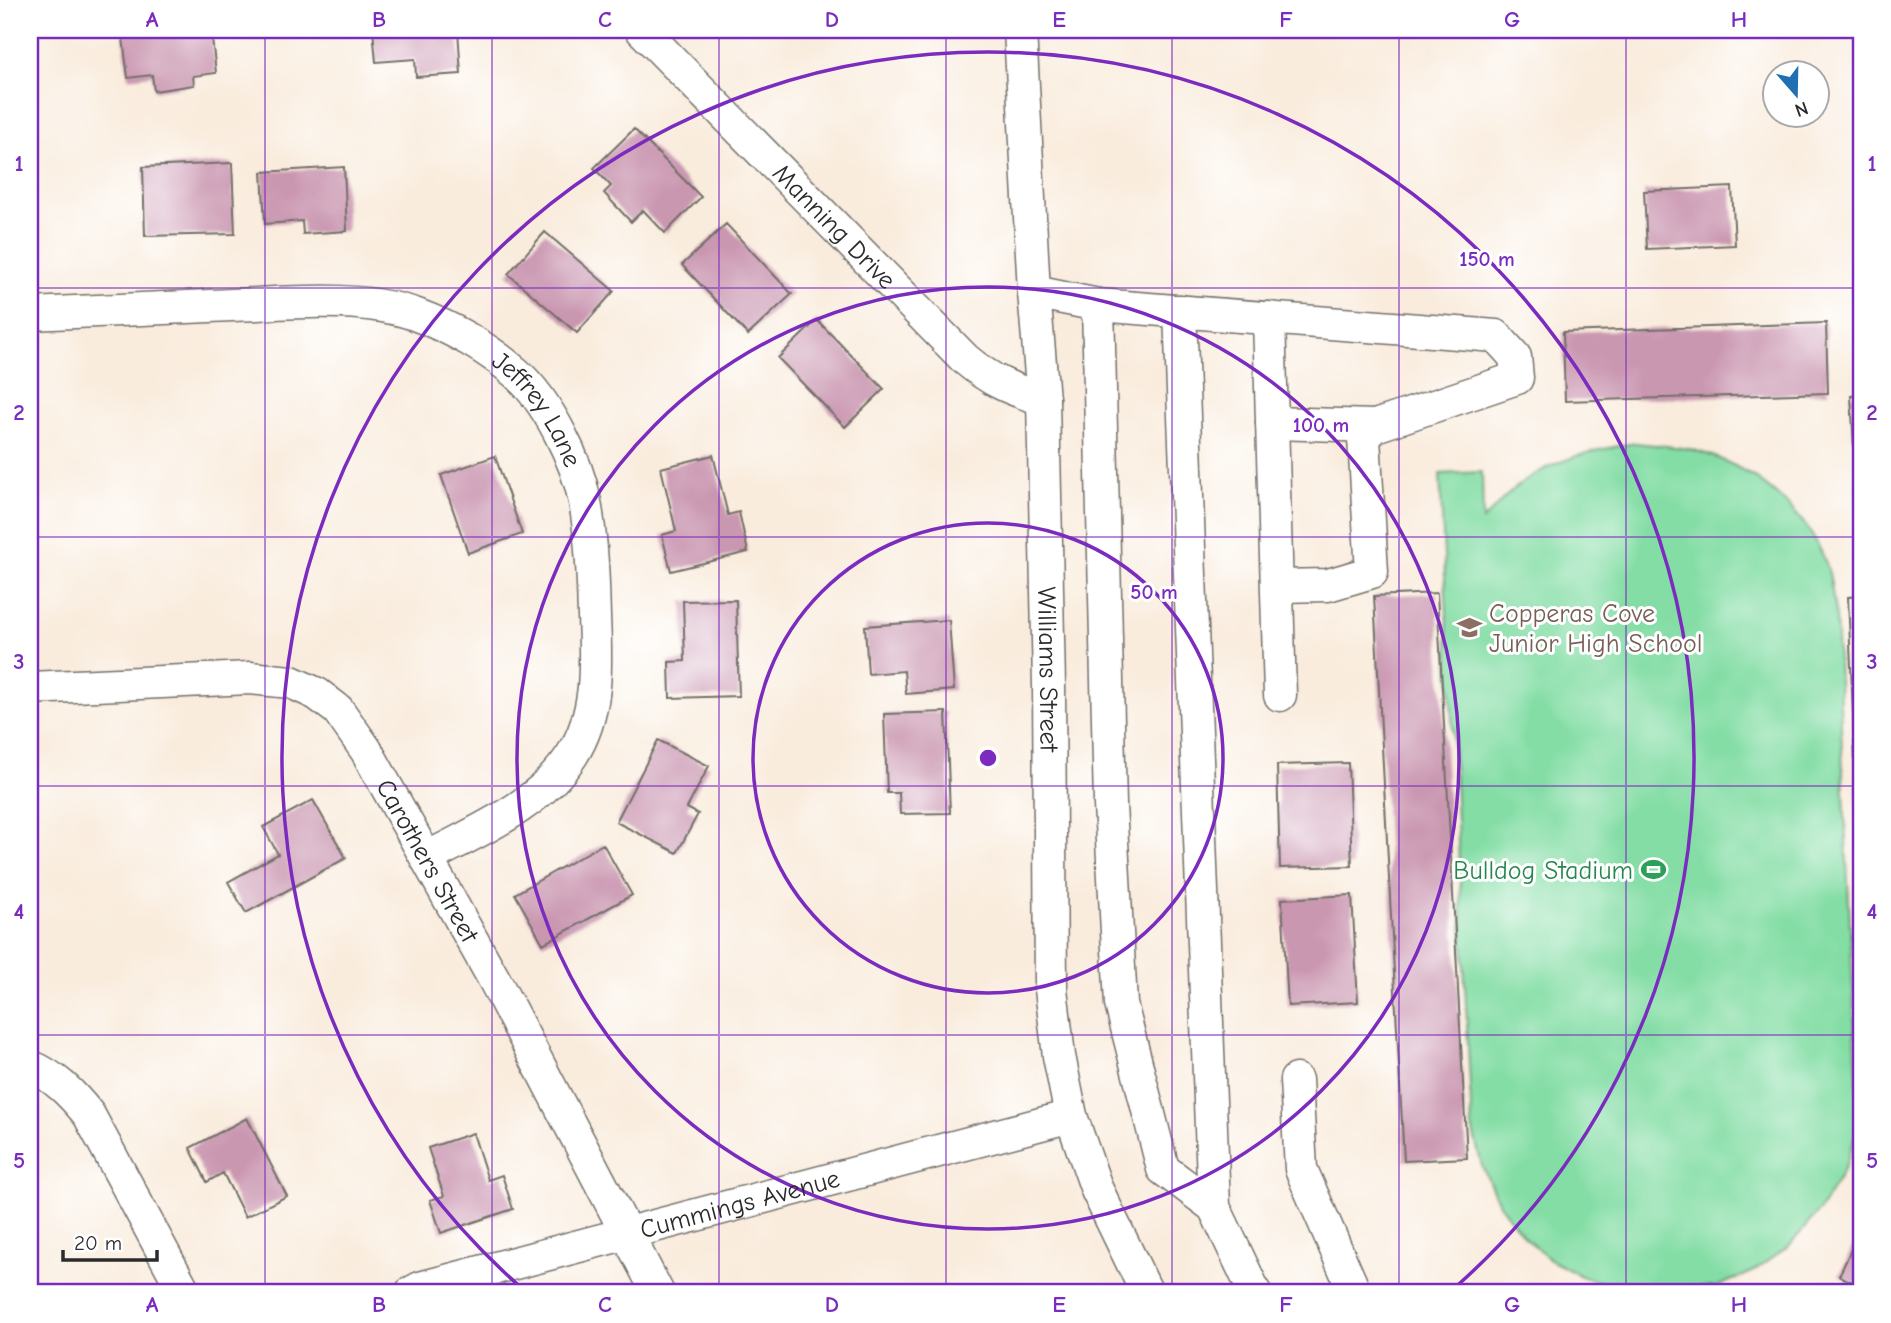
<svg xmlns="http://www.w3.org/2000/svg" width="1891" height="1323" font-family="'Comic Neue',sans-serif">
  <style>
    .garden { fill: #83dda4; stroke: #578468; stroke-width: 2 }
    .building { fill: #ca97b1 }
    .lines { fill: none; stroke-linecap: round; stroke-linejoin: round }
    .minor-casing { stroke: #736f69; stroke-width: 35 }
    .minor { stroke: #fff; stroke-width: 32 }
    .grid { fill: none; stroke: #7b2cbf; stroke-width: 2; stroke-opacity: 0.55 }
    .ring { fill: none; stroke: #7b2cbf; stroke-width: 3.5 }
    .labels { text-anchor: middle; stroke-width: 6; stroke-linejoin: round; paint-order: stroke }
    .street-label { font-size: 26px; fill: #2b2b2b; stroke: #fff }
    .education-label { font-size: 26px; fill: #785e54; stroke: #fff; text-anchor: start }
    .leisure-label { font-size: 26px; fill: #27864d; stroke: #fff; text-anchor: end }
    .centre { fill: #7b2cbf; stroke: #fff; stroke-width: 3.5 }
    .ring-label { font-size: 21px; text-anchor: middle; font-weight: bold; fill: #7b2cbf; stroke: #fff; stroke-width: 6; stroke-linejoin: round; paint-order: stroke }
    .neatline { fill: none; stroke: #7b2cbf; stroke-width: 2.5 }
    .grid-label { font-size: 23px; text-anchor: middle; font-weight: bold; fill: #7b2cbf }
  </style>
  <rect width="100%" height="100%" fill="#fff"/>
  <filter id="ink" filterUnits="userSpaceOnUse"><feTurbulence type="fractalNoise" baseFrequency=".0143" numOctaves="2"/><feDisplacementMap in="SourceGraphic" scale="14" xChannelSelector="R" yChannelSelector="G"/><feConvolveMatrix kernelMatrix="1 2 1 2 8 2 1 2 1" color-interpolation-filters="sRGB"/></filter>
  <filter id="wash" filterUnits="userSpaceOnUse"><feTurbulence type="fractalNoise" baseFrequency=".00686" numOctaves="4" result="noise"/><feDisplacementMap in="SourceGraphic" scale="28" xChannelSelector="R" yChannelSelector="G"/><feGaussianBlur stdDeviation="1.57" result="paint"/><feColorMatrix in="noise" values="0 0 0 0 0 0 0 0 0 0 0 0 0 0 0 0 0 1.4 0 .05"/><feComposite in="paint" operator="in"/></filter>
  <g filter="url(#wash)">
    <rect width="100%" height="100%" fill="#f9ecdd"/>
    <path class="garden" d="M1635,443C1653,445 1672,446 1689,449C1749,463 1812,512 1829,573C1832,587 1833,602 1836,616L1859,1125L1845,1167L1820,1210L1789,1246L1752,1272L1716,1287L1630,1291L1581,1276L1550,1260L1523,1235L1499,1204L1482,1166L1472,1127L1440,474L1482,472L1483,520C1495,509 1505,495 1518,486C1553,459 1593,450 1635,443Z"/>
    <g id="blocks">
      <path class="building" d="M122,30H211L216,73L193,76L194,85L154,91L152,75L128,78Z
        M373,30H458L461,74L416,77L415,59L376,62Z
        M634,129L701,197L665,233L643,210L631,222L604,193L611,186L594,168Z
        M232,163L235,234L145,236L143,167Z
        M344,167L347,231L303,234L302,221L265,224L262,172Z
        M1732,187L1735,245L1647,249L1644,191Z
        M726,224L792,294L748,335L682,265Z
        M545,232L614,291L577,333L508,274Z
        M817,320L884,389L845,427L778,358Z
        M1826,323L1828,393L1565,401L1563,332Z
        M1861,395V515H1858L1851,396Z
        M713,455L728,515L739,512L748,552L671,571L662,535L676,531L661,468Z
        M495,456L522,534L468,553L441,475Z
        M1437,593L1467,1158L1404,1161L1374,596Z
        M1861,596V854H1859L1848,597Z
        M736,600L739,696L670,698L669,662L685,661L683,601Z
        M949,620L954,690L906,694L904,671L868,674L865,626Z
        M946,712L950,813L900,814L899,793H887L884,714Z
        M658,740L709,766L687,808L698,814L677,853L616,822Z
        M1348,763L1352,866L1280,868L1277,765Z
        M313,800L346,858L246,913L228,882L278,854L263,827Z
        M603,844L632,895L543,944L515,894Z
        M1352,895L1358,1002L1288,1006L1282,899Z
        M247,1118L287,1196L245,1217L223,1173L207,1182L190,1148Z
        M473,1133L488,1180L502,1175L513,1209L441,1233L430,1200L444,1196L428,1148Z
        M1861,1228V1286L1839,1276Z"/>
    </g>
  </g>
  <g filter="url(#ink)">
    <use href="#blocks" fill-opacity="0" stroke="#736f69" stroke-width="2"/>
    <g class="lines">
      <defs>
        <g id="minor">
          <path id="s1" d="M642,30L965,359C991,381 1010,389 1043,399"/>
          <path id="s2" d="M1020,30L1034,292L1043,399L1049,686L1051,989L1059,1056L1071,1116L1097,1190L1147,1293"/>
          <path d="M1034,292L1098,305L1496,336L1515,357L1517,378L1375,426L1364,438L1372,572L1328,585L1278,586"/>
          <path d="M1098,305L1110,805L1121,1004L1163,1169L1214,1207"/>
          <path d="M1180,311L1214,1207L1255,1293"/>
          <path id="s3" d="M30,314C97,311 165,308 232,305C290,303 362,295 417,315C452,328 489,349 516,373C548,401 577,461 585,502C592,540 593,579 594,617C596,664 599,713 572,755C539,806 479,830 427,858"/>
          <path d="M1269,318L1280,695"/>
          <path d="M1272,423L1375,426"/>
          <path id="s4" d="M30,688L250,678L291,682L317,694L338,710L366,750L495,981L658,1293"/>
          <path d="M30,1066C56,1077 72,1094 89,1115L185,1293"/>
          <path d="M1296,1080L1301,1169L1355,1293"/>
          <path id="s5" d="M411,1293L420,1288L1071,1116"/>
        </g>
      </defs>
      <use href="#minor" class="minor-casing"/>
      <use href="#minor" class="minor"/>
    </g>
  </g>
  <path class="grid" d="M265,30V1293M492,30V1293M719,30V1293M946,30V1293M1172,30V1293M1399,30V1293M1626,30V1293M30,288H1861M30,537H1861M30,786H1861M30,1035H1861"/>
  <g class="ring">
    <circle cx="988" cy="758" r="235"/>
    <circle cx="988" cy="758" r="471"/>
    <path d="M525 1291A706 706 0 1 1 1451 1291"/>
  </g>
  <defs>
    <symbol id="school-bare" viewBox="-9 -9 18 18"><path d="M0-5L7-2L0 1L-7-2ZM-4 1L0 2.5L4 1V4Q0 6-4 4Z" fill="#8d6e63" stroke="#fff" stroke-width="2.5" paint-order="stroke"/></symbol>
    <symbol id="stadium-bare" viewBox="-9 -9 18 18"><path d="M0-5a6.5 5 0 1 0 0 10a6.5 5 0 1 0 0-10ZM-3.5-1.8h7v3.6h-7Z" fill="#2e9e5b" stroke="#fff" stroke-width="2.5" paint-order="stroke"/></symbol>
  </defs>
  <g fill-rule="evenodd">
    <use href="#school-bare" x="1452" y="610" width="35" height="35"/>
    <use href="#stadium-bare" x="1636" y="852" width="35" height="35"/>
  </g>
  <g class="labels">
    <g class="street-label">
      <text dy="9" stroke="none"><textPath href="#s1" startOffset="275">Manning Drive</textPath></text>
      <text dy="9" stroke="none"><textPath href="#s3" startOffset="546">Jeffrey Lane</textPath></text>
      <text dy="9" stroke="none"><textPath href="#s2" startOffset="640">Williams Street</textPath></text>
      <text dy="9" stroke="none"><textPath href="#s4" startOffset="492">Carothers Street</textPath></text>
      <text dy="9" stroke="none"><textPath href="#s5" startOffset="341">Cummings Avenue</textPath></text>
    </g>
    <g class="education-label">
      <text x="1489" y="622">Copperas Cove<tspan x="1489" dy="30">Junior High School</tspan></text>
    </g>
    <g class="leisure-label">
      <text x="1633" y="879">Bulldog Stadium</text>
    </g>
  </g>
  <circle cx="988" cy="758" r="10" class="centre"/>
  <g class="ring-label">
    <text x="1487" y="266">150 m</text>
    <text x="1321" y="432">100 m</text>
    <text x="1154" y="599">50 m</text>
  </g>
  <rect width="1891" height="1323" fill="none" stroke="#fff" stroke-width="77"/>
  <g transform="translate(1796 94) rotate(160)"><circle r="33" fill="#ffffff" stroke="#aaaaaa" stroke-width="2"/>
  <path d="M0-5L12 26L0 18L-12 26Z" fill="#1f6fb2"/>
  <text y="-10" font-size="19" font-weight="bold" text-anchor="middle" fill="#2b2b2b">N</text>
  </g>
  <path d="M63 1250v10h94v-10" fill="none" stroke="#2b2b2b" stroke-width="3.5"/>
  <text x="74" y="1250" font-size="21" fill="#2b2b2b" stroke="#ffffff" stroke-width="5" paint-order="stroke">20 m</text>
  <rect x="38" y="38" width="1815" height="1246" class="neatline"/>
  <g class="grid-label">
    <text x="152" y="27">A</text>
    <text x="379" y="27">B</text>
    <text x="605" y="27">C</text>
    <text x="832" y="27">D</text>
    <text x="1059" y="27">E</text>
    <text x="1286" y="27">F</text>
    <text x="1512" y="27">G</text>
    <text x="1739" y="27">H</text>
    <text x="19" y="171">1</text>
    <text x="1872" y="171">1</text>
    <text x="19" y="420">2</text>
    <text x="1872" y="420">2</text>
    <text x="19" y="669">3</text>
    <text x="1872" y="669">3</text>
    <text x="19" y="919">4</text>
    <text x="1872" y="919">4</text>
    <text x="19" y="1168">5</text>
    <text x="1872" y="1168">5</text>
    <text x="152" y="1312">A</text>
    <text x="379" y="1312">B</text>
    <text x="605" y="1312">C</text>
    <text x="832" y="1312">D</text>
    <text x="1059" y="1312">E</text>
    <text x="1286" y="1312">F</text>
    <text x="1512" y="1312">G</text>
    <text x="1739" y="1312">H</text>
  </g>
</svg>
